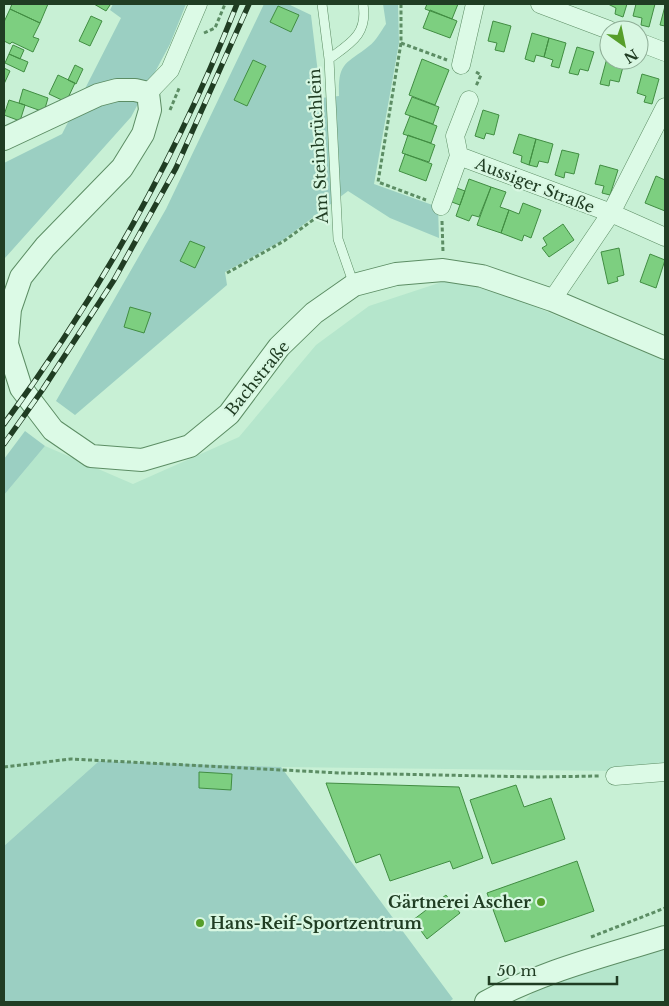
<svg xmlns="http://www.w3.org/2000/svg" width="669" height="1006" font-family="'Libre Baskerville',serif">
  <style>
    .farmland { fill: #b5e6cc }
    .green { fill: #9bcfc2 }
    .building { fill: #7dcf80; stroke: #418d42 }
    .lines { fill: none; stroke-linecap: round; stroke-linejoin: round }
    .service-casing { stroke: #5c8d64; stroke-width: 10 }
    .minor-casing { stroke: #5c8d64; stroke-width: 19 }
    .tertiary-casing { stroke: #5c8d64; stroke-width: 24 }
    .path { stroke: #5c8d64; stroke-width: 3; stroke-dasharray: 4 2.5; stroke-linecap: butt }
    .service { stroke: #dcfae6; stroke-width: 9 }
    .minor { stroke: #dcfae6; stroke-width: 18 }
    .tertiary { stroke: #dcfae6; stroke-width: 22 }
    .rail-casing { stroke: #203d23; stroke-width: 5.5 }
    .rail { stroke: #d8f7e2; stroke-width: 4; stroke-dasharray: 11; stroke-linecap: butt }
    .poi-dot { fill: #569e2a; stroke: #d8f7e2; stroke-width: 2 }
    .labels { text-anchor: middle; stroke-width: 4.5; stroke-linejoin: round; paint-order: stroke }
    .street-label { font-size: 16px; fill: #203d23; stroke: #d8f7e2 }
    .poi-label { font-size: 16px; font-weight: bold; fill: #203d23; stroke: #d8f7e2; text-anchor: end }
  </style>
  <rect width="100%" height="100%" fill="#c8f0d5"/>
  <path class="farmland" d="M451,279L524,302L665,361V766L617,771L281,767L99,761L4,846V495L45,446L133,484L239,437L316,345L369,306Z
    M665,946V1002H524L537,988Z"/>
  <path class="green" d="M113,4H186L170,44L131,117L5,258L4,266V163L62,134L121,18L110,10Z
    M264,4H288L311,15L321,98L339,96C338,62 345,65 369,46C376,41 381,31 386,24L383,4H398L399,43L374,184L438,207L439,238L390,218L348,191L283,240L225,272L227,285L75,415L56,401L166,209Z
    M25,431L45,446L4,495V459Z
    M99,761L281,767L453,999L449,1002H4V846Z"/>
  <path class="building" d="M12,4H48L40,23L10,9Z
    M94,4H108L110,5L106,11Z
    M427,4H458L452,19L425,9Z
    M608,4H627L623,17L615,14L616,8Z
    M636,4H655L649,27L641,25L642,18L633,16Z
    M278,6L299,15L291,32L270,22Z
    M665,6V26L660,25Z
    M10,9L40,23L33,37L39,39L33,52L12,42L10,44L4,41V22Z
    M430,10L457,21L450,38L423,28Z
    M91,16L102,21L90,46L79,41Z
    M493,21L511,26L504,52L495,50L497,43L488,41Z
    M532,33L549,38L544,57L536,55L534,62L525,59Z
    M549,38L566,43L559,68L551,66L553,60L544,57Z
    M13,45L24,50L20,59L9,54Z
    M577,47L594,52L588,71L580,69L578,75L569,73Z
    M9,54L28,62L24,72L5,63Z
    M607,58L624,63L619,82L610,80L609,86L600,84Z
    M422,59L449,70L435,105L409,95Z
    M253,60L266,66L247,106L234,100Z
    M75,65L83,69L76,84L68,80Z
    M4,68L10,71L4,84Z
    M642,74L659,79L652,104L644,102L646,96L637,93Z
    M58,75L75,83L66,102L49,94Z
    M23,89L48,98L44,112L19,103Z
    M412,97L439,107L433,124L405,114Z
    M9,100L25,105L20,121L4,115Z
    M483,110L499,115L494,135L486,133L484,139L475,136Z
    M410,116L437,126L431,143L403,134Z
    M519,134L536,139L529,165L521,162L522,156L513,153Z
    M408,135L435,145L429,162L402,153Z
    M536,139L553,144L548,163L539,161L537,167L529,165Z
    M562,150L579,154L574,174L565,172L564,178L555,175Z
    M405,154L432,164L426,181L399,171Z
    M600,165L618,170L610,195L602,193L604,186L595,184Z
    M656,176L665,180V211L645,203Z
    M469,179L491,187L479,217L472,215L469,221L456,216Z
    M454,187L465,191L460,205L449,201Z
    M491,187L506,192L500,207L509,210L501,233L477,225Z
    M523,203L541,210L531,238L524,235L522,241L501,233L509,210L519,214Z
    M563,224L574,240L549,257L542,248L547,245L543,238Z
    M190,241L205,247L195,268L180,261Z
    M619,248L624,275L617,277L618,281L608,284L601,252Z
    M650,254L665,260L656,288L640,282Z
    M130,307L151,313L144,333L124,327Z
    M199,772L232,774L231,790L199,788Z
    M326,783L459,787L483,858L453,869L450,861L390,881L380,854L356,863Z
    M516,785L524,807L551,798L565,839L492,864L470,800Z
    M577,861L594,911L505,942L487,893Z
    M446,895L460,913L427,939L413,920Z"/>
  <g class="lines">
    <defs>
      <path id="service" d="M322,4L329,59L338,239L354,285
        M329,59C351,43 368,34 363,4"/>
      <path id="minor" d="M540,4L609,30
        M639,42L665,52
        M461,65L475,4
        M148,93L170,70L198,4
        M459,156L455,136L469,100
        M441,206L459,156L611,213L665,237
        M552,300L611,213L665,107
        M615,776L665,772"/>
      <path id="tertiary" d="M4,139L98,95L117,90H135L148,93L150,110L143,134L122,168L45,247L21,277L10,309L7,344L21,388L53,430L91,456L142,460L190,446L229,414L279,347L314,313L354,285L396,274L443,270L482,276L552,300L665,348
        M486,1002C542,971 605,956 665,937"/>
    </defs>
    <use href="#service" class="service-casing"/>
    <use href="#minor" class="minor-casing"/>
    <use href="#tertiary" class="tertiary-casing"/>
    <path class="path" d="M401,4V43L378,182L426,200
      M204,33L215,28L225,4
      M401,43L447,60
      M476,72L481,75L476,86
      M170,110L180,86
      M442,221L443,252
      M227,273L284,241L324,212
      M4,767L71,759L340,773L536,777L600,776
      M591,937L665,908"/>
    <use href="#service" class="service"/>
    <use href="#minor" class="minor"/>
    <use href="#tertiary" class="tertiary"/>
    <defs>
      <path id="rail" d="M4,424C100,294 178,154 237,4
        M4,444L43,389L114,280L176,168L249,4"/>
    </defs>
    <use href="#rail" class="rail-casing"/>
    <use href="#rail" class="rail"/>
  </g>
  <g class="poi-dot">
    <circle cx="541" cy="902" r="5"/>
    <circle cx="200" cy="923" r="5"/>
  </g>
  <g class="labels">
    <g class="street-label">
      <text transform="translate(318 146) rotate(-93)" y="6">Am Steinbrüchlein</text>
      <text transform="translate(535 185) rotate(21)" y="6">Aussiger Straße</text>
      <text transform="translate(257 378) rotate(-51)" y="6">Bachstraße</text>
    </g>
    <g class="poi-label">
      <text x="531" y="908">Gärtnerei Ascher</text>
      <text x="210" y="929" text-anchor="start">Hans-Reif-Sportzentrum</text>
    </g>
  </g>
  <rect width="669" height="1006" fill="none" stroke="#203d23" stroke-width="10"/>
  <g transform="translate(624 45) rotate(147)"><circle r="24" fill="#d8f7e2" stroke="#8ead96"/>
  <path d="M0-4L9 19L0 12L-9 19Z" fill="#569e2a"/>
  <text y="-8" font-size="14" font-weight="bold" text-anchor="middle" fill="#203d23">N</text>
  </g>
  <path d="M489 976v8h128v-8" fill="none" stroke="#203d23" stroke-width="2.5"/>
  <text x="497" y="976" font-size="15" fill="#203d23" stroke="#d8f7e2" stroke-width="4" paint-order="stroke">50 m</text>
</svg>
